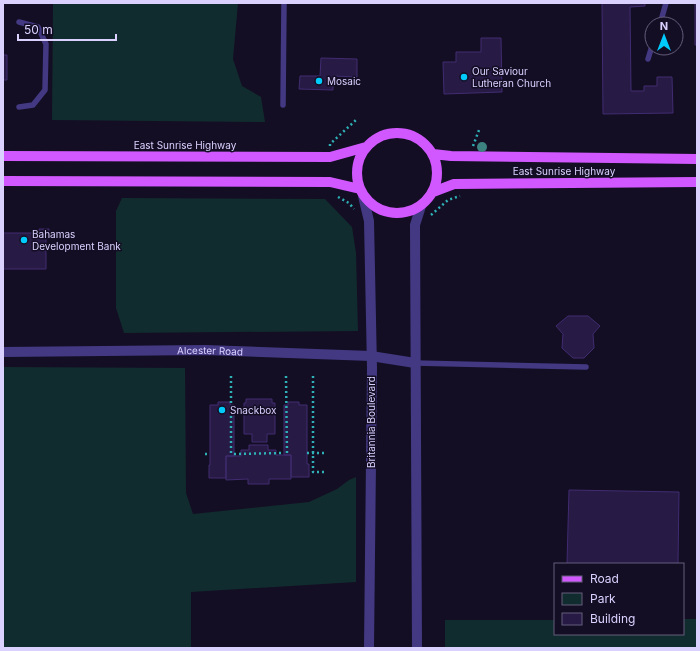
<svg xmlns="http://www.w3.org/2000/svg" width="700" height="651" font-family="Inter,sans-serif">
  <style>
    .green { fill: #112c2e }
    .building { fill: #271a45; stroke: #402c71 }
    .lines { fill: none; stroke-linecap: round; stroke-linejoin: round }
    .path { stroke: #2eb2b7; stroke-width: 2.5; stroke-dasharray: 2 3; stroke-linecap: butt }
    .service { stroke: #433983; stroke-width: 5.5 }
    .minor { stroke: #433983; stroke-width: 10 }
    .primary { stroke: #d158ff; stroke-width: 10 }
    .tree { fill: #3c8280 }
    .poi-dot { fill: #00cbfc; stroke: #140e24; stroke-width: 1.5 }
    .labels { text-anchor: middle; stroke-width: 3; stroke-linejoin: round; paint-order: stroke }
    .poi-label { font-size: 10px; fill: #dbd1ff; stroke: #140e24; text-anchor: start }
    .street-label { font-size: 10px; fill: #dbd1ff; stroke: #140e24 }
  </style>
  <rect width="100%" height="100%" fill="#140e24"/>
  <path class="green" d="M53,3H238L233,59L242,86L261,97L265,122L52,120Z
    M122,198L325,199L352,227L356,253L358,331L124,333L116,308V211Z
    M3,367L185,368L186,493L193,514L309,502L337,489L349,480L356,477V582L191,592V648H3Z
    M683,619H697V648H445V620H555V634H683Z"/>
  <path class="building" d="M602,3H645V6L630,7L631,91H644V86H657V77H672L673,113L603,114Z
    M695,3H697V45H695Z
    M481,38H501L502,92L444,94L443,62H456V52H481Z
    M3,55H7V80H3Z
    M321,58L357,59V77L333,76V90L299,89L300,76H320Z
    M39,229H49V238H46V269H3V233H39Z
    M568,316H588L600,326L593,334L594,348L584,358H573L562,348L563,334L556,326Z
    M246,399H272V403H275V434H267V442H252V434H244V403H246Z
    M218,402H230V405H234V456H226V478H209V465H210V405H218Z
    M288,402H299V405H307V464H309V477H291V455H284V405H288Z
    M249,445H268V450H276V455H291V479H269V484H248V479L226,480V456H241V450H249Z
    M569,490L679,492L678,564H567Z"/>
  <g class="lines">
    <path class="path" d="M330,146V144L356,120
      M473,146L479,130
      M338,197L349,203L354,209
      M431,215L448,200L460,196
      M231,376V454
      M286,376L287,453
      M313,376V472H324
      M307,453H324
      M205,454H210
      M234,454L284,453"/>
    <path class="service" d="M19,22L38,27L46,44L45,90L33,105L19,107
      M660,24L666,3
      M648,59L652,46
      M283,105L284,3
      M415,363L586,367"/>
    <g class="minor">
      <path d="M363,196L369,221L372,368L369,648"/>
      <path id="s1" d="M3,352L205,350L371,356L415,363"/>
      <path d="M417,648L415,225L421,206"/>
    </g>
    <path class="primary" d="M357 173a40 40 0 1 1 80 0a40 40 0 1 1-80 0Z
      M433,154L451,156L697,159
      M3,156L330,157L366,147
      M3,181L330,182L360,189
      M433,192L454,184L697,182"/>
  </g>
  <circle class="tree" cx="482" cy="147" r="5"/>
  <g class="poi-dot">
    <circle cx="464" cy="77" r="4"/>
    <circle cx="319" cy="81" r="4"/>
    <circle cx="24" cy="240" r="4"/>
    <circle cx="222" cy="410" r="4"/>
  </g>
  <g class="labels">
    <g class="poi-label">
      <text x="472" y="75">Our Saviour<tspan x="472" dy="12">Lutheran Church</tspan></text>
      <text x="327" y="85">Mosaic</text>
      <text x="32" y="238">Bahamas<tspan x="32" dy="12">Development Bank</tspan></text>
      <text x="230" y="414">Snackbox</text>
    </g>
    <g class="street-label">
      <text x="185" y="149">East Sunrise Highway</text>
      <text x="564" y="175">East Sunrise Highway</text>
      <text dy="4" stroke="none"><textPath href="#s1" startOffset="207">Alcester Road</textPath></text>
      <text transform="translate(371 422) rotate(-90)" y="4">Britannia Boulevard</text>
    </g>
  </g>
  <rect width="700" height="651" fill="none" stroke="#dbd1ff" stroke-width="8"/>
  <rect x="554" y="563" width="130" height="72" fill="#140e24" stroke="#645c7c"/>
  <rect x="562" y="576" width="20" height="6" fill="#d158ff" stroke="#645c7c"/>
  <text x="590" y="583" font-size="12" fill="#dbd1ff">Road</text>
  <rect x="562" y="593" width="20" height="12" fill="#112c2e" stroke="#645c7c"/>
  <text x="590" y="603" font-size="12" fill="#dbd1ff">Park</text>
  <rect x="562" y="613" width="20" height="12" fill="#271a45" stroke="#645c7c"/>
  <text x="590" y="623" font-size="12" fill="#dbd1ff">Building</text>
  <g transform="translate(664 36)"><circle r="19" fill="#140e24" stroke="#645c7c"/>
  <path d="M0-3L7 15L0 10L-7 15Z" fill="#00cbfc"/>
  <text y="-6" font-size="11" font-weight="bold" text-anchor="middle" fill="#dbd1ff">N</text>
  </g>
  <path d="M18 34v6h98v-6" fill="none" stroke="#dbd1ff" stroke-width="2"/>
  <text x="24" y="34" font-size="12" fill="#dbd1ff" stroke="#140e24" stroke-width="3" paint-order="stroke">50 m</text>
</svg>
